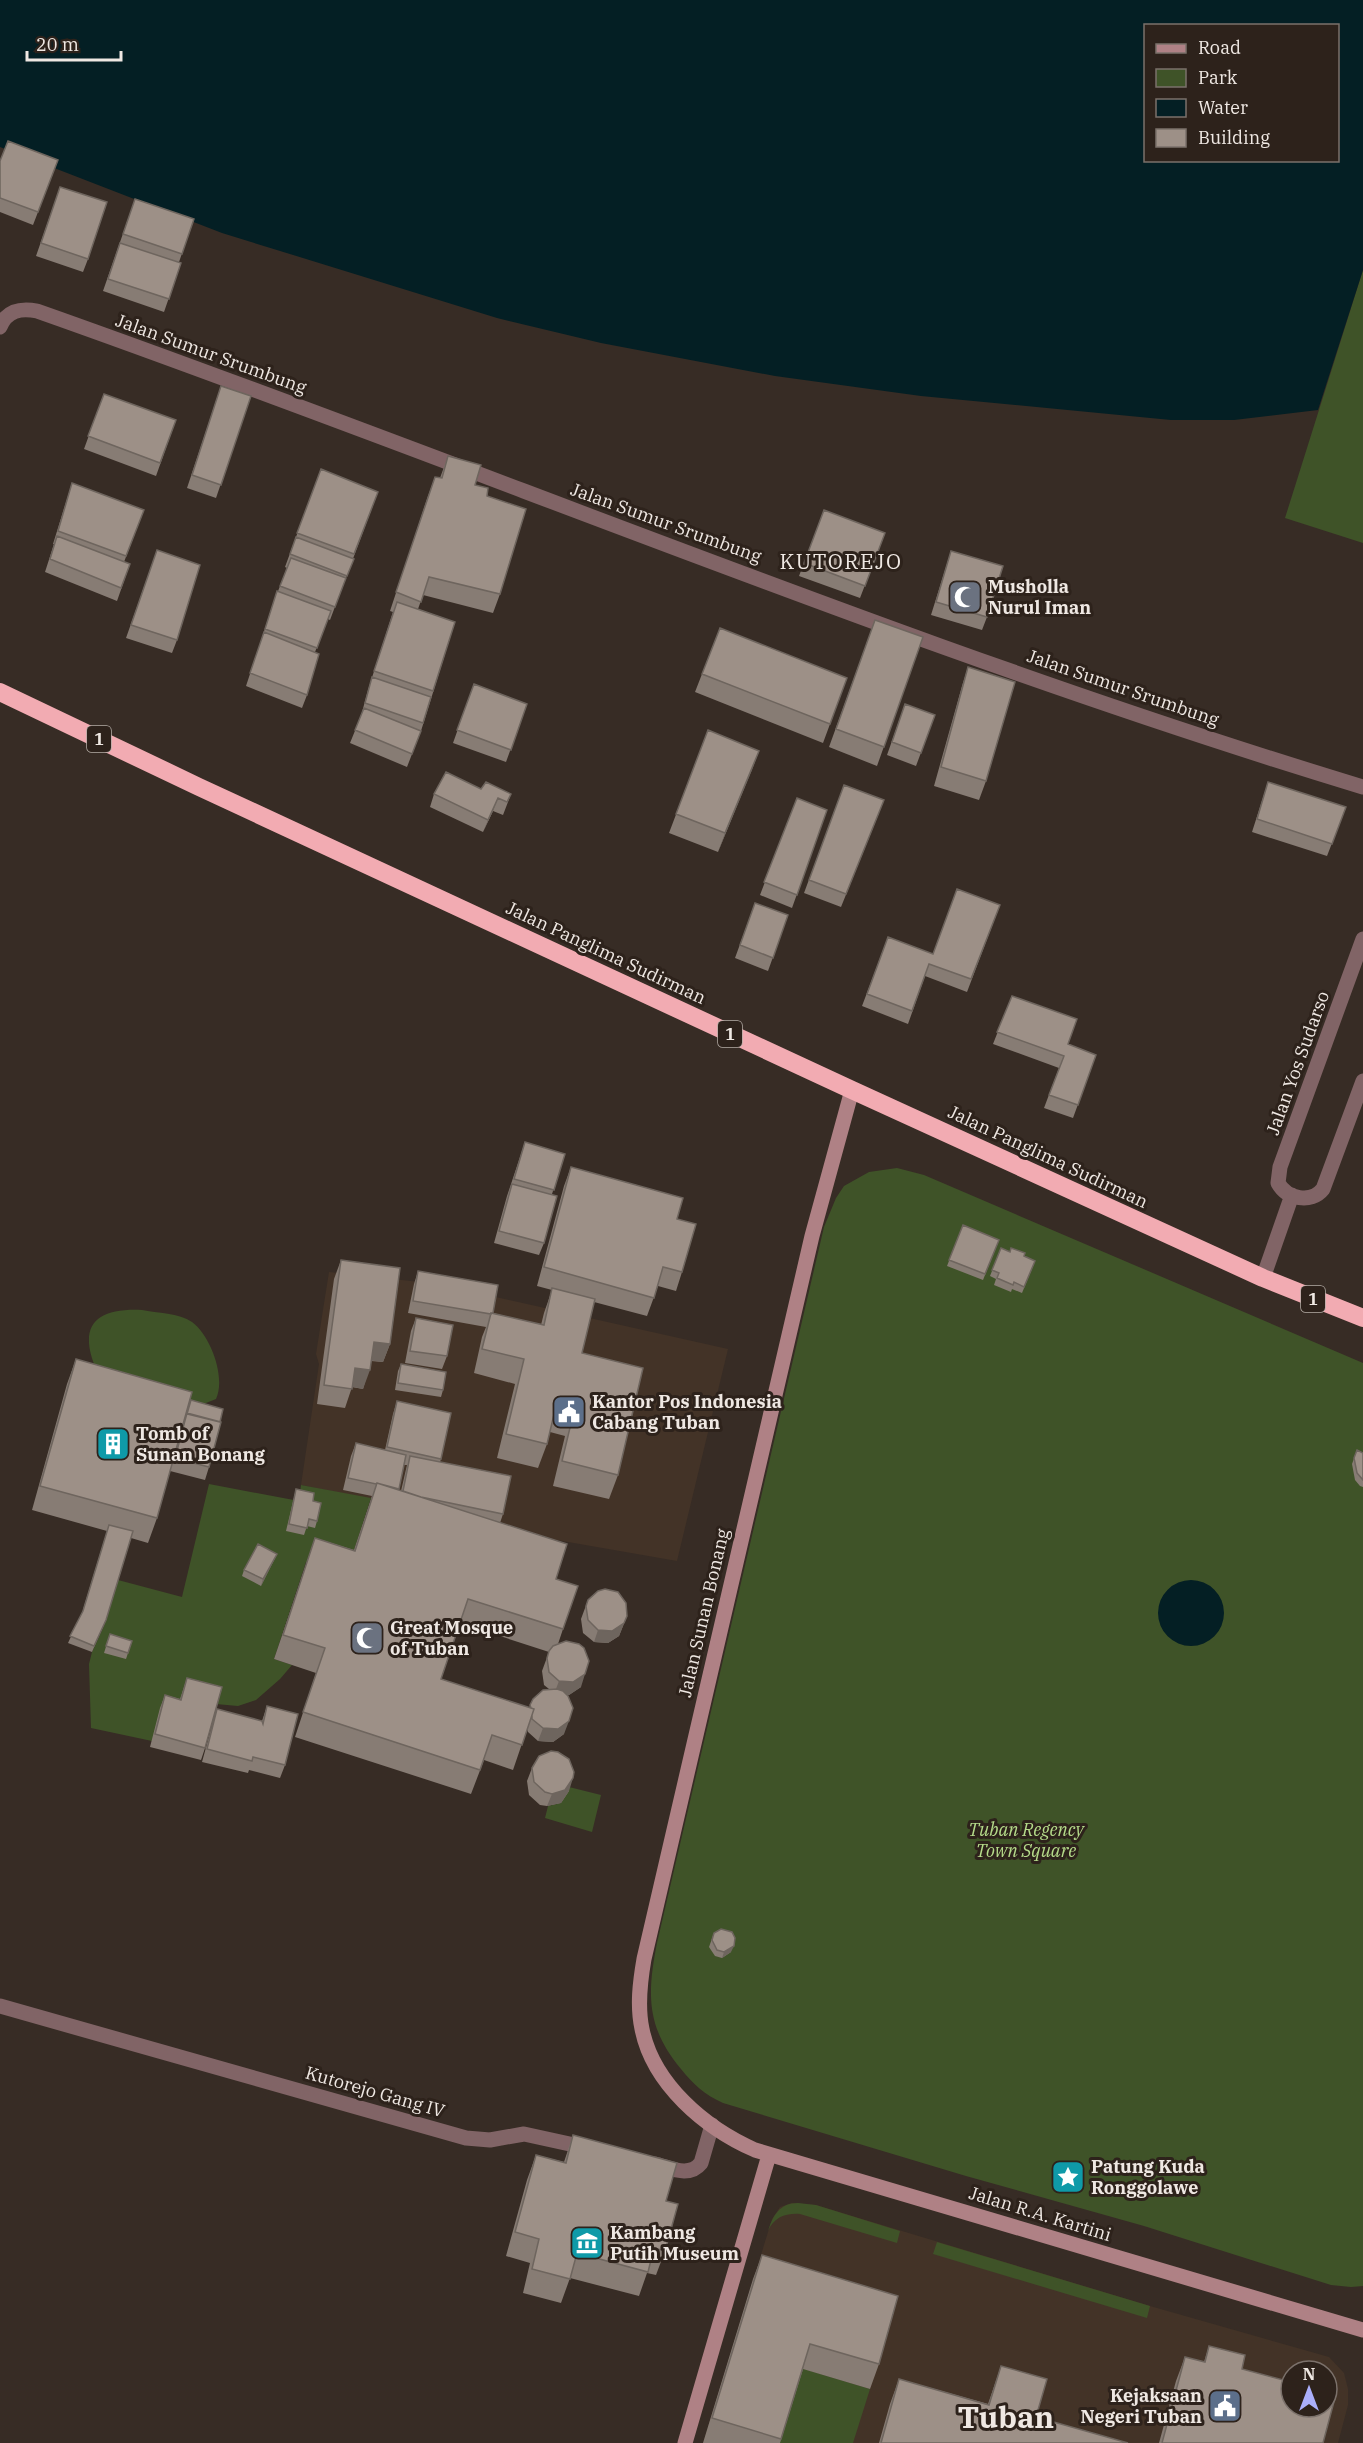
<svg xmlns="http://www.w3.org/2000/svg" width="1363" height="2443" font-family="'IBM Plex Serif',serif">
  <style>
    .built { fill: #433327; fill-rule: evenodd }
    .green { fill: #3f5328 }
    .water { fill: #041f24; fill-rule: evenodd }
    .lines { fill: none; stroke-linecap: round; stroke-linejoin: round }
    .street { stroke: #816466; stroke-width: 15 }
    .secondary { stroke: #af8185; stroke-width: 15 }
    .highway { stroke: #f2abb2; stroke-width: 18 }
    .wall { fill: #877c74; fill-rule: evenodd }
    .shaded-wall { fill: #6e655e }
    .building { fill: #9d9087; stroke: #6e655e; stroke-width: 1.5 }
    .labels { text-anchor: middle; stroke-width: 6; stroke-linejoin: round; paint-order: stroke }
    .shield { fill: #2d221b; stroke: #b5ada7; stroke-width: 1.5 }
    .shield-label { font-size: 16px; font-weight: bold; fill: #efe8e3 }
    .street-label { font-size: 18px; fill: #efe8e3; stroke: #2d221b }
    .poi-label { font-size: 18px; font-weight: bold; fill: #efe8e3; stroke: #2d221b; text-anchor: start }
    .park-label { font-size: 18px; font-style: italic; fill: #b5db8a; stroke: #2d221b }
    .quarter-label { font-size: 21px; letter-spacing: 1.5px; fill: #efe8e3; stroke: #2d221b }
    .town-label { font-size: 30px; font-weight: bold; fill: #efe8e3; stroke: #2d221b }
  </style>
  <rect width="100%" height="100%" fill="#372c25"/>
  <path class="built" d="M329,1272L438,1284L728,1349L677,1561L368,1507L371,1499L301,1485L319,1364L316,1354Z
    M792,2203L816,2205L1150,2306L1329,2357L1344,2373L1348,2389V2405L1338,2443H703L772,2219L780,2207ZM1291,2371H1327V2407H1291Z"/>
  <path class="green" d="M1363,270V543L1285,518Z
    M897,1168L924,1175L1363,1363V2286L1351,2287L1331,2285L1144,2226L966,2176L723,2103C705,2095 693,2084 681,2069C646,2027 647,1994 657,1943L824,1227L836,1198L844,1186L869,1172Z
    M142,1310C157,1313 179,1313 192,1322C211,1336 226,1378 216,1399L201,1405L172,1406L97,1371C77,1326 95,1308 142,1310Z
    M209,1484L299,1501L301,1485L371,1498L346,1575L306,1562L274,1659L292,1665L280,1679L256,1700L238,1706L216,1704L176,1712L152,1741L91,1728L89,1664L92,1652L104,1626L118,1580L182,1597Z
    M569,1787L601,1795L592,1832L545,1818L548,1806L561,1803Z
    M798,2203L816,2205L900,2231L897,2243L800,2214C786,2213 774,2217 768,2231C773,2216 779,2203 798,2203Z
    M937,2242L1150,2306L1147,2318L933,2254Z
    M801,2368L870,2389L853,2443H778Z"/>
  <path class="water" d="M0,0H1363V270L1318,410L1234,420H1171L921,396L775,376L601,343L497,318L222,233L0,147ZM1146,26H1338V160H1146Z
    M1158 1613a33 33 0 1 1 66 0a33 33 0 1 1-66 0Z"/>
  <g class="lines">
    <path class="street" d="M0,327C7,310 21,308 37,311C480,467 913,651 1363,787
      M1363,939L1280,1167L1278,1183C1287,1199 1311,1204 1323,1189L1363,1081
      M1263,1278L1292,1195
      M0,2006L466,2138L490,2140L524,2134L588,2148
      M655,2164C671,2168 689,2178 701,2163L712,2125"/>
    <path class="secondary" d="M852,1090L812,1236L644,1959C640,1982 637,2006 642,2029C653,2084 705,2128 755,2150L1363,2330
      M685,2443L769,2155"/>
    <path class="highway" d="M0,692L199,787L852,1090L1263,1278L1363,1318"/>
  </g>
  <path class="wall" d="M58,160L33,225L0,212V161Z
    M60,187L88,259L83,272L36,256Z
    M135,199L194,219L179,262L181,263L164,312L103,291Z
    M104,394L176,420L156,476L84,449Z
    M251,396L216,498L187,488L217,398Z
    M448,456L475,485L487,496L500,594L493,613L423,595L418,609L455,622L421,731L407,767L350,743L361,716L368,690L393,612L390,611L428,496L435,477L440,478Z
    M321,469L378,492L330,620L328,619L315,652L307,695L302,708L246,686L273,604L287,568L285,567L296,537Z
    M72,483L144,510L124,562L130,564L117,601L45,572L54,544H53Z
    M824,510L885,533L860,598L799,576Z
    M157,550L177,640L172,653L126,638Z
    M951,551L987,617L982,630L931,615Z
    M875,620L923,637L877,766L829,747Z
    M968,667L986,781L979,800L934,786L962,686Z
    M702,674L847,678L823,743L695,692Z
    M474,684L527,704L506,762L453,743Z
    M905,704L935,715L916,766L887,755Z
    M708,730L759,751L718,852L669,833Z
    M1268,782L1346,807L1327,856L1252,832Z
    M844,785L879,813L841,907L804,893Z
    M481,789L511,794L503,815L493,811L483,832L430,807L434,794Z
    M797,798L827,810L792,908L760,895Z
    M755,903L788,915L768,971L735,958Z
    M1000,905L967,992L925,976L908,1024L862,1006L888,937L933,954Z
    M1012,996L1068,1044L1096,1055L1073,1118L1044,1108L1059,1068L993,1044Z
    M525,1142L565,1154L552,1194L544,1243L539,1255L494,1243L507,1196Z
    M571,1167L677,1219L682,1272L676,1291L658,1286L647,1316L594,1302L582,1353L618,1475L609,1499L553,1486L565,1436L550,1432L547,1444L538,1468L497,1458L515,1384L474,1373L482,1337L486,1327L408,1313L414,1284L418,1271L493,1313L541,1325L544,1313L552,1290L537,1286L564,1186Z
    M963,1225L999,1240L983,1280L947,1266Z
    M1001,1248L1035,1261L1022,1293L1012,1289L1011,1292L994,1285L996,1279L990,1276Z
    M341,1260L390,1344L383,1362L371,1361L363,1389L352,1387L345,1408L317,1404L334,1279Z
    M416,1318L447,1356L442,1369L405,1363L411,1331Z
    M76,1359L187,1413L191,1400L209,1467L205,1480L170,1471L157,1518L148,1543L131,1538L106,1620L92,1652L68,1643L82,1613L107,1531L32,1510L67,1384Z
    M401,1364L443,1390L441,1397L395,1390L398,1371Z
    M397,1401L441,1459L440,1462L503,1514L500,1523L556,1579L563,1629L558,1644L581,1687L569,1695H567L564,1734L553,1742L538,1741L528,1732L527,1729L513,1770L484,1760L471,1794L295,1737L316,1673L274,1659L315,1538L354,1550L372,1496L343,1490L351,1456L356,1443L385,1450L393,1414ZM404,1465H407L401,1491L398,1490ZM460,1623L549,1652L542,1671L544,1685L549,1689L533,1699L529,1708L441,1679Z
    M1357,1450L1363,1453V1487L1360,1486L1355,1480L1352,1464Z
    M296,1489L313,1501L317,1521L315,1528L307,1526L304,1535L286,1531Z
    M277,1554L261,1586L242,1576L244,1570Z
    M588,1600L627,1616L619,1636L608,1643L594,1642L583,1633L581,1619Z
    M110,1634L132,1641L126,1659L104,1653Z
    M187,1678L205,1748L201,1760L150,1747L160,1708L165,1695L180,1699Z
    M267,1706L285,1765L280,1778L249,1770L248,1773L202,1762L213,1722L217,1709L262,1721Z
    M532,1768L569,1791L561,1803L547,1806L540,1805L529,1795L527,1781Z
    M714,1933L731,1952L722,1958L715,1956L709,1947Z
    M573,2135L666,2201L665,2251L656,2275L647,2273L639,2296L570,2278L561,2303L523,2293L530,2263L506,2256L527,2180L536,2155L564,2162Z
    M762,2255L879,2364L870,2389L803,2369L780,2443H703L753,2279Z
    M1209,2346L1242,2369L1323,2443H1159L1176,2381L1185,2357L1204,2362Z
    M1001,2366L1036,2417L1128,2443H879L890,2404L899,2379L988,2404Z"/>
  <path class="shaded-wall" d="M759,751L752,770L718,852L725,833Z
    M498,798L493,811L483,832L488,820Z
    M374,1342L390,1344L383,1362L367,1360Z
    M355,1368L370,1370L363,1389L348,1386Z
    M277,1554L261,1586L263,1579Z
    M627,1616L619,1636L608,1643L594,1642L598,1630Z
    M585,1674L581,1687L569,1695L554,1694L559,1681Z
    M569,1721L564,1734L553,1742L538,1741L543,1728Z
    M573,1778L569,1791L561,1803L547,1806L552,1794Z
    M734,1946L731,1952L722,1958L724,1952Z"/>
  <path class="building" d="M8,141L58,160L38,212L0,198V161Z
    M60,187L107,202L88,259L41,243Z
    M135,199L194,219L182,254L123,234Z
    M120,243L181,263L169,299L108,279Z
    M221,386L251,396L221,485L192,475Z
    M104,394L176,420L160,463L88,436Z
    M448,456L481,465L475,485L488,488L487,496L526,509L500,594L429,577L421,602L396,592L435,477L442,478Z
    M321,469L378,492L354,554L297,533Z
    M72,483L144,510L126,556L58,531Z
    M824,510L885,533L865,586L804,563Z
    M57,536L130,564L121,588L50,559Z
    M296,537L354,559L347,576L290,554Z
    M157,550L200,565L177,640L131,625Z
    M951,551L1003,566L987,617L936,602Z
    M291,558L346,578L335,607L280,586Z
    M277,591L331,611L317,648L265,629Z
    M397,602L455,622L433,691L374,671Z
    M875,620L923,637L884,747L836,729Z
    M720,628L847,678L830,724L702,674Z
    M264,632L319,654L307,695L250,673Z
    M968,667L1015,682L986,781L941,767Z
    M372,677L431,697L423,723L365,703Z
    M474,684L527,704L511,750L457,730Z
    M905,704L935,715L921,753L892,742Z
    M364,708L421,731L412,754L355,730Z
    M708,730L759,751L725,833L676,814Z
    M446,772L481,789L486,782L511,794L507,802L498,798L488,820L434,794Z
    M1268,782L1346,807L1332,844L1257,819Z
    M844,785L884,800L846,894L809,880Z
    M797,798L827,810L797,895L764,882Z
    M957,889L1000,905L971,979L929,964L912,1011L867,994L888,937L933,954Z
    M755,903L788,915L773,958L740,945Z
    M1012,996L1077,1019L1068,1044L1096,1055L1078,1105L1049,1095L1064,1056L997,1032Z
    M525,1142L565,1154L554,1190L514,1179Z
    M571,1167L683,1198L677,1219L696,1224L682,1272L663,1267L654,1298L544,1267Z
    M512,1184L557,1196L544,1243L499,1231Z
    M963,1225L999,1240L985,1274L949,1260Z
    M1001,1248L1010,1252L1011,1248L1025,1253L1024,1256L1035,1261L1024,1287L1014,1282L1013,1285L997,1278L999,1273L992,1270Z
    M341,1260L400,1268L390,1344L374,1342L370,1370L355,1368L352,1389L324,1385Z
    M418,1271L498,1285L493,1313H491V1314L413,1301Z
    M552,1288L595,1299L582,1353L643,1368L618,1475L562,1461L574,1411L556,1406L547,1444L506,1434L524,1359L482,1349L491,1313L544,1325Z
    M416,1318L453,1325L447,1356L410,1351Z
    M76,1359L192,1392L157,1518L40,1486Z
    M401,1364L446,1372L443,1390L398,1383Z
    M191,1400L223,1409L220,1422L187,1414Z
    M397,1401L451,1413L441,1459L387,1447Z
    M187,1413L221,1422L209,1467L175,1458Z
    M356,1443L406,1455L399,1489L377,1483L376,1484L348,1478Z
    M1357,1450L1363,1453V1480L1357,1473L1354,1458Z
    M410,1456L511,1476L503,1514L421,1497L403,1491Z
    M377,1483L567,1544L556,1579L578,1586L563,1629L468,1599L441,1679L534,1709L522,1745L492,1735L480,1770L303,1712L325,1648L283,1635L315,1538L355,1551Z
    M296,1489L314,1493L313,1501L321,1503L317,1521L309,1519L307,1528L289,1524Z
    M109,1525L133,1531L106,1620L94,1646L70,1636L83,1611Z
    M258,1544L277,1554L263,1579L244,1570Z
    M605,1589L618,1592L626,1603L627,1616L624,1623L612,1631L598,1630L588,1620L586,1606L588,1600L598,1591Z
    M110,1634L132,1641L128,1653L106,1646Z
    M566,1641L579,1644L584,1648L589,1661L585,1674L573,1682L559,1681L549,1672L547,1658L549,1651L553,1646Z
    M187,1678L222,1687L205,1748L155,1734L165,1695L181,1700Z
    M557,1689L563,1691L568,1696L573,1708L569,1721L558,1729L543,1728L532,1719V1715L534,1709L531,1708L530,1705L533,1699L543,1690Z
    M267,1706L298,1714L285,1765L253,1757L252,1761L207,1749L217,1709L262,1721L263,1724Z
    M551,1751L558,1752L569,1759L574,1772L573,1778L565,1790L552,1794L545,1792L534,1782L532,1768L539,1756Z
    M721,1929L732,1932L735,1938L734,1946L724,1952L717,1950L712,1940L714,1933Z
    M573,2135L677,2163L666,2201L678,2204L665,2251L654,2248L648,2272L577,2253L570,2279L532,2269L539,2239L515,2232L536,2155L566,2163Z
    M762,2255L898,2296L879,2364L810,2344L781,2439L712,2418Z
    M1209,2346L1245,2355L1242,2369L1291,2382V2407H1327V2392L1336,2394L1323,2443H1162L1185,2357L1205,2362Z
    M1001,2366L1047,2379L1036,2417L1128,2443H881L899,2379L989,2405Z"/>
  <defs>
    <symbol id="mosque-square" viewBox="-11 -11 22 22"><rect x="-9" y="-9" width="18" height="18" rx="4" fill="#6b7280" stroke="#2d221b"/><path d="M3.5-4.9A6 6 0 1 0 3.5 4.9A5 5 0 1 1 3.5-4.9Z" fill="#fff"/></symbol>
    <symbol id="civic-square" viewBox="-11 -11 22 22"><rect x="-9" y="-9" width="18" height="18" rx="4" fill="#5c6f8a" stroke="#2d221b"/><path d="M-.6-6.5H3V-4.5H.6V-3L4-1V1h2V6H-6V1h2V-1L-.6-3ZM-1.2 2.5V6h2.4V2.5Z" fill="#fff"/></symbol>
    <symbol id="building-square" viewBox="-11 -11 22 22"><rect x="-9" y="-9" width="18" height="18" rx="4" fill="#0f9aa8" stroke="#2d221b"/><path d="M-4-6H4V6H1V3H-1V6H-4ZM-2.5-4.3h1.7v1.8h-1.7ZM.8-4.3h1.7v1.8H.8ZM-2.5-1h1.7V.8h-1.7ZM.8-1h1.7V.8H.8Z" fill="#fff"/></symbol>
    <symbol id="sight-square" viewBox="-11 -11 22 22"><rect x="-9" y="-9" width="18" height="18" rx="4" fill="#0f9aa8" stroke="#2d221b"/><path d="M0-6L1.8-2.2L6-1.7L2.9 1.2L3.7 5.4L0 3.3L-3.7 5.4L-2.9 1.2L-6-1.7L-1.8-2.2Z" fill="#fff"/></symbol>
    <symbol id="museum-square" viewBox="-11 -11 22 22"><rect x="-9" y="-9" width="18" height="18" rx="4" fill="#0f9aa8" stroke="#2d221b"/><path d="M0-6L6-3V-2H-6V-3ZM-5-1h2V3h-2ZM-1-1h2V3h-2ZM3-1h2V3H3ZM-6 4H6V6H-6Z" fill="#fff"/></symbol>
  </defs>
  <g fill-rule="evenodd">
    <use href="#mosque-square" x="946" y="578" width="38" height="38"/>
    <use href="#civic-square" x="550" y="1393" width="38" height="38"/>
    <use href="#building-square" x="94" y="1425" width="38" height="38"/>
    <use href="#mosque-square" x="348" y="1619" width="38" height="38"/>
    <use href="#sight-square" x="1049" y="2158" width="38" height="38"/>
    <use href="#museum-square" x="568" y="2224" width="38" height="38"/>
    <use href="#civic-square" x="1206" y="2387" width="38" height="38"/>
  </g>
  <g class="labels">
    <g class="shield">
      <rect x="87" y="726" width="24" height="26" rx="4.5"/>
      <rect x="718" y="1021" width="24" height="26" rx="4.5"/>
      <rect x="1301" y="1286" width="24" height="26" rx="4.5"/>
    </g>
    <g class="shield-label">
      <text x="99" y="745">1</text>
      <text x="730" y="1040">1</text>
      <text x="1313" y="1305">1</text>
    </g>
    <g class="street-label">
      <text transform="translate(211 354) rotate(20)" y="6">Jalan Sumur Srumbung</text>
      <text transform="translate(666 523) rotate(20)" y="6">Jalan Sumur Srumbung</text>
      <text transform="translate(1123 688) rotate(19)" y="6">Jalan Sumur Srumbung</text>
      <text transform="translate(606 953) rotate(25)" y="6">Jalan Panglima Sudirman</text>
      <text transform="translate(1298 1063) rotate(-70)" y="6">Jalan Yos Sudarso</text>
      <text transform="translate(1048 1157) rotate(25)" y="6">Jalan Panglima Sudirman</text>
      <text transform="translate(704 1613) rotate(-77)" y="6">Jalan Sunan Bonang</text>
      <text transform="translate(375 2092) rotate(16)" y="6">Kutorejo Gang IV</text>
      <text transform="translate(1040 2214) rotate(17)" y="6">Jalan R.A. Kartini</text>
    </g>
    <g class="poi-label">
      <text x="988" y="593">Musholla<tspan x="988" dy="21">Nurul Iman</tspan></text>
      <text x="592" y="1408">Kantor Pos Indonesia<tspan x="592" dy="21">Cabang Tuban</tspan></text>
      <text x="136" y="1440">Tomb of<tspan x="136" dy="21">Sunan Bonang</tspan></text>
      <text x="390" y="1634">Great Mosque<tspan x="390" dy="21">of Tuban</tspan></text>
      <text x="1091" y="2173">Patung Kuda<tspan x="1091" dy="21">Ronggolawe</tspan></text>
      <text x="610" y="2239">Kambang<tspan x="610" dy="21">Putih Museum</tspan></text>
      <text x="1202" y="2402" text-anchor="end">Kejaksaan<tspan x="1202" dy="21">Negeri Tuban</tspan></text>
    </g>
    <g class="park-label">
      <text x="1026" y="1836">Tuban Regency<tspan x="1026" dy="21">Town Square</tspan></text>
    </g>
    <g class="quarter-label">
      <text x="841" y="569">KUTOREJO</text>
    </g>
    <g class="town-label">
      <text x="1006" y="2428">Tuban</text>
    </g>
  </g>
  <rect x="1144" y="24" width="195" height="138" fill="#2d221b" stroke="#7b716b" stroke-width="1.5"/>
  <rect x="1156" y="44" width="30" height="9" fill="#af8185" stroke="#7b716b" stroke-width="1.5"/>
  <text x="1198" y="54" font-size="18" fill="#efe8e3">Road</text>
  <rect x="1156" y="69" width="30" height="18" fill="#3f5328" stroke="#7b716b" stroke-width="1.5"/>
  <text x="1198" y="84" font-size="18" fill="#efe8e3">Park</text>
  <rect x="1156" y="99" width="30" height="18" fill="#041f24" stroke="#7b716b" stroke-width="1.5"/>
  <text x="1198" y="114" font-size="18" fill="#efe8e3">Water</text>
  <rect x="1156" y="129" width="30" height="18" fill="#9d9087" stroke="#7b716b" stroke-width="1.5"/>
  <text x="1198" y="144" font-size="18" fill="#efe8e3">Building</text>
  <g transform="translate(1309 2389)"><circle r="28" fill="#2d221b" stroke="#7b716b" stroke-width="1.5"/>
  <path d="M0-4.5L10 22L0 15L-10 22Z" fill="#abaffb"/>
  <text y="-9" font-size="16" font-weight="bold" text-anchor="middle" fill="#efe8e3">N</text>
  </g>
  <path d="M27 51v9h94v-9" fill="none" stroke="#efe8e3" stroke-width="3"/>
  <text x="36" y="51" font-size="18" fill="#efe8e3" stroke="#2d221b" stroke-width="4.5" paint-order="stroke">20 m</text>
</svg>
